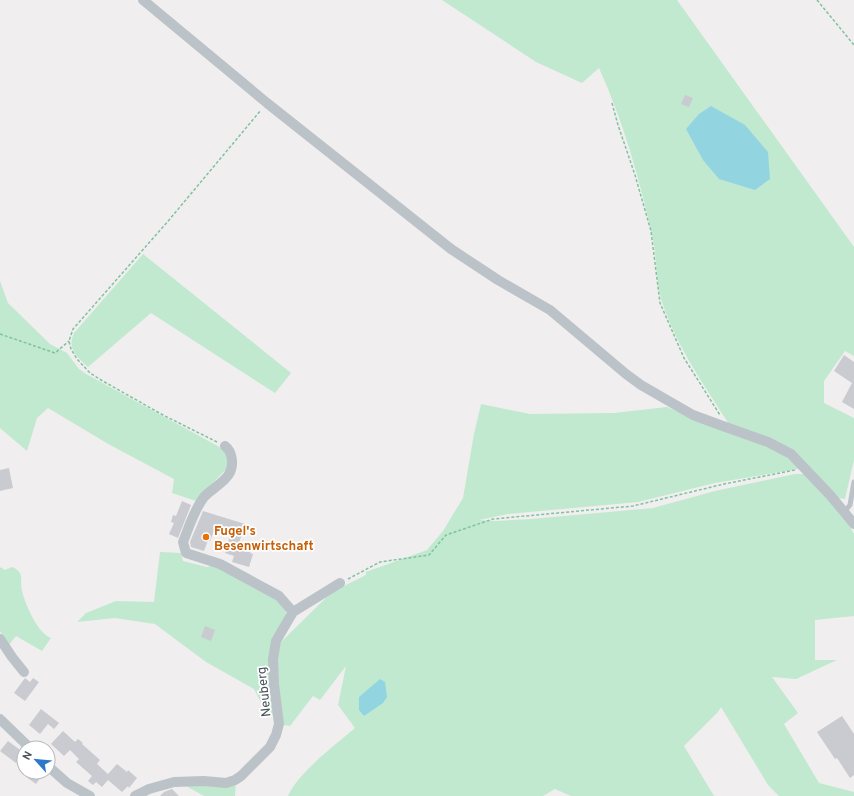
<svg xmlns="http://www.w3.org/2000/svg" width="854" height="796" font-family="Overpass,sans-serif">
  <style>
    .green { fill: #c1e9cf }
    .water { fill: #93d4e1 }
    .building { fill: #c9cbd0 }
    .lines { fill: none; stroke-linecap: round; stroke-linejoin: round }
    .path { stroke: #7dc39e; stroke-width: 1.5; stroke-dasharray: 3 2; stroke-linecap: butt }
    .lane { stroke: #bbc3c9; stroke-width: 5 }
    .street { stroke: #bbc3c9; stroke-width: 10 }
    .food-dot { fill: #e8710a; stroke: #fff; stroke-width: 1.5 }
    .labels { text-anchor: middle; stroke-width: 3.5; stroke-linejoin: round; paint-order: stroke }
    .food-label { font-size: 13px; font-weight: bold; fill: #c56008; stroke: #fff; text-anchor: start }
    .street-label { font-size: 13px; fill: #485259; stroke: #fff }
  </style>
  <rect width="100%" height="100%" fill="#f0eeee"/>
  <path class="green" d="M442,0H677L854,247V356L845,351L824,381V403L854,418V460L845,499L837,498L794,462L798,469L715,483L638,502L508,514L479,520L496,521L531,519L653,508L715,491L795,474H807L850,527L854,534V616L815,620V660H837L796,679L772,677L798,713L784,724L819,783L854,792V796H779L768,785L721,707L718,712L684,746L714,796H571L555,789L543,796H288C298,773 336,744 355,728L338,705L346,666L320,700L313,696L290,726L283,725L276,678L279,645L285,638L332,592L366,575V572L427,550L443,531L463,498L474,434L481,404L530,414L614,413L667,407L729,432V424C704,385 677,347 662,302C656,283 657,259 653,239C640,181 624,123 599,68L582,83L536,62Z
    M143,254L291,373L275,393L151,313L88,367C76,356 67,349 74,333Z
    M0,281L8,303L50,344L67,353L79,369L86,374L214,444C225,450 230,454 228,467L196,501L172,493L174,479L110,445L48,408L37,418L27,451L0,428Z
    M160,552L181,553L183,561L207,567L220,564L284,605L287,618L272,640L275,716L265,710L254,689L206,662L155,624L115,618L77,622L86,613L116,601L154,602Z
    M0,567L5,570L12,567C26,573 19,580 22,591C25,604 38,634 51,638L42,651L16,636L9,645L0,631Z
    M236,783L235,796H204L186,786Z"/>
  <path class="water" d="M711,106L745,125L768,152L770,179L755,190L719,179L703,160L686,129L699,114Z
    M380,679L385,682L387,697L383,703L364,716L359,710V697Z"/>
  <path class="building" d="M685,95L693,98L689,107L681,104Z
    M844,355L854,362V409L842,402L852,383L834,371Z
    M9,468L13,488L0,491V470Z
    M182,501L191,505L178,538L169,534L174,523L171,522L173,515L176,516Z
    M203,511L245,524L239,543L252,547L250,553L253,554L249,567L232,562L234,556L225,553L230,536L214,531L210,541L208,540L204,551L191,547L190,542Z
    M205,626L215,630L211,641L201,637Z
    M25,678L30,682L33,678L39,682L25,701L14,693Z
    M41,709L59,723L54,729L48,724L40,734L29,725Z
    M842,716L854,734V775L850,778L837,758L835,759L817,732Z
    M63,731L75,742L78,739L83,743L82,744L100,760L97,764L108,774L117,764L127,772L128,770L137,778L129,788L128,786L122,792L108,780L102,787L96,782L93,785L88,781L92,776L76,762L79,759L70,750L64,756L51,744Z
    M8,741L24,753L16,763L0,751Z
    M28,772H44L36,784L25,776Z
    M172,789L179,796H160L164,792Z"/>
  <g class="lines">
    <path class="path" d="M817,0L854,45
      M612,103L618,125L635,175L651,231L660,303L684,358L720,415
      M0,334L55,353L69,341
      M217,442L163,415L101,380L90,373L77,359L71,349L69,341L73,329L169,220L261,110
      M348,579L380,562L429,555L446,535L493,519L633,506L724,484L795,470"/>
    <path class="lane" d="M845,511L850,505L854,482"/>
    <path class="street" d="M143,0L267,103L451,249L498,280L550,310L626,374L641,385L693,415L720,425L768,442L791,454L830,495L854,524
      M225,446C233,452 234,466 229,474C225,482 210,490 204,497C194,510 189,527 183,542L186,553L220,564L279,596L293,612
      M0,639L12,657L24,672
      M0,719L30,748
      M48,766L67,783L90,796
      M135,796L149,789L174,782L204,781L226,783L235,780L241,776L270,747L276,735L279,724L274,684L273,659L276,641L293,612L340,583"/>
  </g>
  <circle class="food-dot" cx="206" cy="537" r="4"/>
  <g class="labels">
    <g class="food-label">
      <text x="214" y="535">Fugel's<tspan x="214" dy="15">Besenwirtschaft</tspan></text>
    </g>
    <g class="street-label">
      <text transform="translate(263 692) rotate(-96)" y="5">Neuberg</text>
    </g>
  </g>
  <g transform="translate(36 760) rotate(297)"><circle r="19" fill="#ffffff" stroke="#b6babd"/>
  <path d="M0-3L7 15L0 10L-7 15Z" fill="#2d78cb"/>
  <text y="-6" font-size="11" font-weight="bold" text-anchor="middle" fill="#485259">N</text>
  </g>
</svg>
